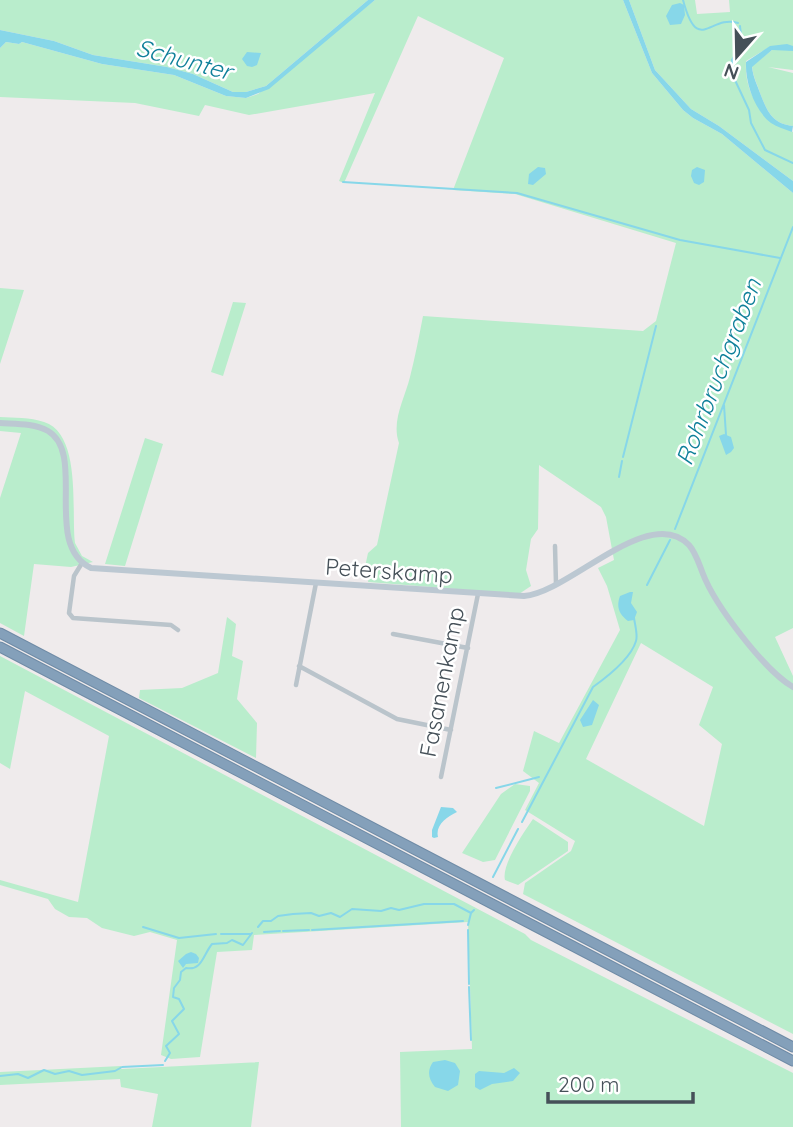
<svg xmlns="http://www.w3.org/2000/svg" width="793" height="1127" font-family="Quicksand,sans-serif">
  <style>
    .green { fill: #b9edcc; fill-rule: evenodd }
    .water { fill: #87d7e9 }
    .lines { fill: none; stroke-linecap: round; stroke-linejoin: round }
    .stream { stroke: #87d7e9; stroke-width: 2 }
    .highway-casing { stroke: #6f8ba6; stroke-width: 11 }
    .street { stroke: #bac4cb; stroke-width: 4.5 }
    .secondary { stroke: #bcc8d2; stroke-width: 6 }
    .highway { stroke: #84a0ba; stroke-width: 9 }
    .labels { text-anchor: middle; stroke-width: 5; stroke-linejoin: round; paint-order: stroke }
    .street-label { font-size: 23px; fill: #455058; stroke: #fff }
    .water-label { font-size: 24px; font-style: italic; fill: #0f809a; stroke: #fff }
  </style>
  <rect width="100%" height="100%" fill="#efebec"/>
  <path class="green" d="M0,0H368L266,86L246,92H233L193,74L167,67L93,55L54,41L0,30Z
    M375,0H623L652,73L683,110L693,118L722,134L793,193V628L775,637L793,676V1034L523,894L525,883L571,851L575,841L525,810L539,783L523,771L534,731L559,743L620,630L607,586L598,568L614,560L606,517L601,507L539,465L538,529L531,539L526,570L531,586L519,594L368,582L370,572L365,567L368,553L377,545L399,443C391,421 405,398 410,377C415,357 419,337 423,316L643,331L656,321L676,243L515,194L453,190L504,58L418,16L344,183L339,181L375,93L249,115L205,105L199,116L135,103L0,97V48L6,42L19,44L22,42L102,64L174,75L226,96L246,98L258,94ZM641,643L713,687L699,725L722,744L704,826L586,759Z
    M629,0H695L697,14L730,12L729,0H793V46H771L746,61C744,97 763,117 793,132V181L719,126L691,109L655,70Z
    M786,49L793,51V70L768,67L793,73V126C772,124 767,111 760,93C757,83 753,77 752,66L772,50Z
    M0,288L24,290L0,364Z
    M233,302L246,303L223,376L211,372Z
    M0,417C14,418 30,417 44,422C82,434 71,511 75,543L82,556L93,562L71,567L34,564L24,636L0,623V498L21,433L0,431Z
    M145,438L163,444L125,566L105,564Z
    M227,617L236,624L232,656L243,661L237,699L257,723L256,758L139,698L140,690L182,688L218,673Z
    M0,656L525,934L531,940L793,1073V1127H401L400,1052L472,1049L468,922L254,935L252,950L217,952L200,1057L171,1059L161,1055L177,940L150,932L134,936L102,928L87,918L69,917L55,909L48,899L0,885V880L78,902L109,736L25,691L10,769L0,763Z
    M515,784L530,786V791L495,860L483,862L462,853L501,794Z
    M533,819L568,842V851L518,885L505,880C501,865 524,832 533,819Z
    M259,1062L251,1127H152L158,1094L121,1087L120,1079L0,1085V1072L121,1066V1069Z"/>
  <path class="water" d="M368,0H375L269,89L246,98L226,96L174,75L102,64L22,42L19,44L6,42L0,48V30L54,41L93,55L167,67L193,74L233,92H246L266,86Z
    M623,0H629L655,70L691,109L719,126L793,181V193L722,134L693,118L683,110L652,73Z
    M680,3L684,5L685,15L681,24L670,25L666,16L672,5Z
    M787,44L793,46V51L772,50L752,67C753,77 757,84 760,93C767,111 772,124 793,126L792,132C785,129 777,127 771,123C754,110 745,82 746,62L770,46Z
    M247,52L261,53L257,65L252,67L247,66L242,59Z
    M538,167L545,168L546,174L533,185L528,184L529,174Z
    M697,167L705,170L704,182L699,185L694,183L691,176L692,170Z
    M724,434L731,437L734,448L731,452L726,455L719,436Z
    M630,592H633L631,603L637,612L634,620L628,621C619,614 616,607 620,596Z
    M593,700L599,705L592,725L583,727L580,720Z
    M441,807L453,808L457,812C447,817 435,825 438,837L434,838L432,837V830Z
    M191,952L196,954L199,958L198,963L186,964L183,968L178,961L186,954Z
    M445,1060L455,1063L460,1071L458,1085L448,1091L435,1087C428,1079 427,1070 433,1062Z
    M514,1068L520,1073L513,1081L492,1084L480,1090L475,1087V1074L479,1071L504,1073Z"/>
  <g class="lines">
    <path class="stream" d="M683,0C698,56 710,14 738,23
      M740,26L742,43L732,60L734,78L749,110L751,123L765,150L793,163
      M343,182L517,193L680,240L780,258
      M724,405L726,435
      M623,457L656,326
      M619,477L622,461
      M675,529L793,227
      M647,585L670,540
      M496,788L539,777
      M522,822L593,687C607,677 631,658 636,641C638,635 635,625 634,618
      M493,877L518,829
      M468,925L471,913
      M143,927L179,938L216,934
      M258,927L263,921H271L278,916L293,914L311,913L319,916L331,913L340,917L352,909L381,911L391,908L399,910L424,904H454L471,913L474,910
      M312,930L463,921
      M468,930L469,984
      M283,931L309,930
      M264,932L280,931
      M221,934H251
      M469,987L471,1040
      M165,1061L170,1053L166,1046L179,1034L172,1021L184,1009L179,999L173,997L174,988L180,980L181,972L186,968C202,971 203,955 212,944L227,943L232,940L243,945L252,933
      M0,1076L18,1074L28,1078L44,1070L55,1074L69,1071L82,1075L115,1071L122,1067L163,1065"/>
    <defs>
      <path id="highway" d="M0,633L793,1047
        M0,647L793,1061"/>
    </defs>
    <use href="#highway" class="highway-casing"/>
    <path class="street" d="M555,546L556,584
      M82,563L74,576L69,613L73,618L171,625L178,630
      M393,634L468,648
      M299,666L397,719L451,730
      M296,685L316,583
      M441,777L478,594"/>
    <path class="secondary" d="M0,423C15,424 34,423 48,431C87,454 42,545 91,568L524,596C569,593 649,503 689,545C696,553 699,564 703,574C715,605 764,670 793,687"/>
    <use href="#highway" class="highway"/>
  </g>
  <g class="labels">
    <g class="street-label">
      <text transform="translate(389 571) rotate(4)" y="8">Peterskamp</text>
      <text transform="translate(442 682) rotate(-79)" y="8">Fasanenkamp</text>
    </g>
    <g class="water-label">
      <text transform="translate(184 60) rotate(15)" y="8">Schunter</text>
      <text transform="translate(719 372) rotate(-69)" y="8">Rohrbruchgraben</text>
    </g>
  </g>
  <g transform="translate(737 56) rotate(200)" stroke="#ffffff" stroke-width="5" paint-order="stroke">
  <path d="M0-5L12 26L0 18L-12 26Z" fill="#455058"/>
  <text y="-10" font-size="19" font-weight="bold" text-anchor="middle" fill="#455058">N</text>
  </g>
  <path d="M548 1092v10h145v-10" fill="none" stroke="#455058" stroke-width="3.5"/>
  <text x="558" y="1092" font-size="21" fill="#455058" stroke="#ffffff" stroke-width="5" paint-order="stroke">200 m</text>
</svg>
